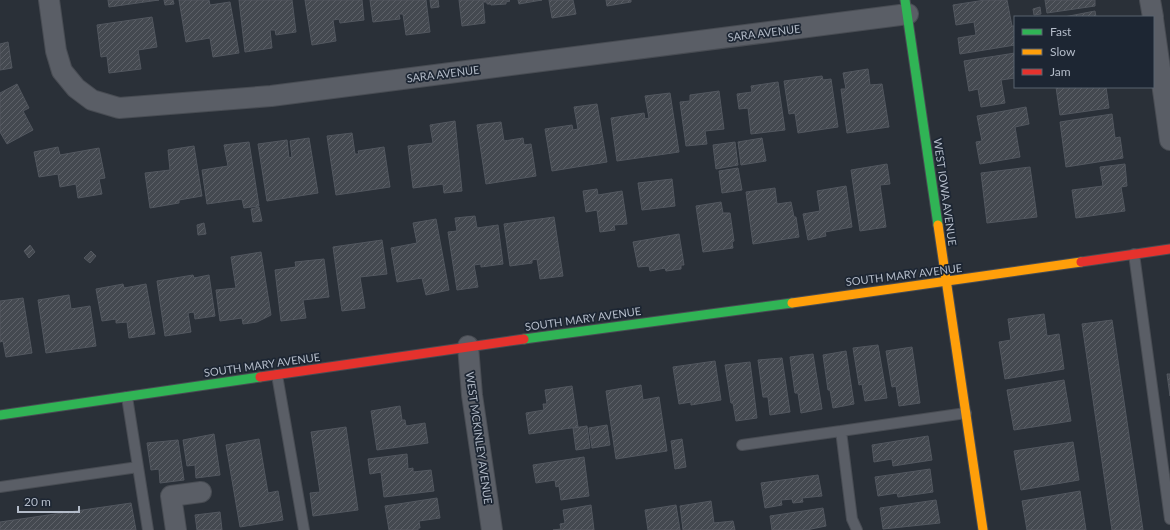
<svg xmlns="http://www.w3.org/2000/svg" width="1170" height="530" font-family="Lato,sans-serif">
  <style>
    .building { fill: url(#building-hatch); stroke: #52575f }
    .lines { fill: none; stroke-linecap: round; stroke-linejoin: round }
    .lane-casing { stroke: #484c53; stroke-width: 12 }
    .street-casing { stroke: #484c53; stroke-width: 22 }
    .fast-casing { stroke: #484c53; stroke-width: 11 }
    .slow-casing { stroke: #484c53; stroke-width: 11 }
    .jam-casing { stroke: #484c53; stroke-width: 11 }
    .lane { stroke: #5a5e66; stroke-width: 10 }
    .street { stroke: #5a5e66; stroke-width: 20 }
    .fast { stroke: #30b455; stroke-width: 9 }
    .slow { stroke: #ff9f0a; stroke-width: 9 }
    .jam { stroke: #e5322d; stroke-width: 9 }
    .labels { text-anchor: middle; stroke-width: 3.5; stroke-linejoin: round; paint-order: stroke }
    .street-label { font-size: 11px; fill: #b4bcc9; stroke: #1d2633 }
  </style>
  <defs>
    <pattern id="building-hatch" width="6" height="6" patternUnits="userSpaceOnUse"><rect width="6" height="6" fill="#444950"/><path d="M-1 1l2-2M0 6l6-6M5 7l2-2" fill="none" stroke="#5d6168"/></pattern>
  </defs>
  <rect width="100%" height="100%" fill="#2a3038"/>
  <path class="building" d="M108,0H159L109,7Z
    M164,0H173L174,4L165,5Z
    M179,0H209L210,5L230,2L239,53L213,57L210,38L186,42Z
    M239,0H292L296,32L276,35L275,30H270L272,48L245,52Z
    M305,0H362L364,20L340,23L339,19L333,20L336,41L312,45Z
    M370,0H426L430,32L406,35L403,14H399L400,19L373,22Z
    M430,0H438L439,7L431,8Z
    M459,0H509L510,1L506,2V4L491,5V4H487V2H483L485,23L462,26Z
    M518,0H542L519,4Z
    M549,0H573L576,14L552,18Z
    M606,0H631V2L607,6Z
    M985,0H1007L1012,26H1014L1015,45L960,54L958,38L976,35L974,22L956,25L953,5Z
    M1045,0H1095V6L1047,13Z
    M1040,7L1041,14L1034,15L1033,9Z
    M1095,11L1096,17H1064Z
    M152,17L157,47L138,50L141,69L109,73L107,56L101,57L97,25Z
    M8,42L12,68L0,70V44Z
    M1015,53V78L1001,80L1005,103L981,107L978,89L969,91L964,61Z
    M868,69L870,85L882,84L889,127L847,133L841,89H846L843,73Z
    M822,76L823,80L831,79L838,127L798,133L795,113L789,114L784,81Z
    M778,82L785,130L751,134L748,108L739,109L737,94L752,92L751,86Z
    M17,84L29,108L23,111L33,130L7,144L0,132V93Z
    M1056,87H1106L1109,108L1060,115Z
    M719,91L724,129L705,131L707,144L686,146L680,102L690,101V95Z
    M670,93L679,152L617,161L611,118L644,113L645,119L649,118L645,96Z
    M597,104L607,162L552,171L545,129L572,125L573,130L578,129L574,107Z
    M1026,107L1029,124L1015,127L1020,157L980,164L976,142L982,141L977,116Z
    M1112,114L1115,138L1120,137L1123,158L1066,167L1060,122Z
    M455,121L462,191L444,193L443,184L413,188L408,146L433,143L430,125Z
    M501,122L504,141L523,138L524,145L531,144L536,176L486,184L477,125Z
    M352,133L355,154H359L358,151L384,147L390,187L336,195L327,136Z
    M309,138L318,193L267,201L258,144L287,140L289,158L292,157L290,141Z
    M762,138L766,161L741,165L738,142Z
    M249,142L259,206L244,208L242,199L207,204L202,170L228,166L224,145Z
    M735,142L738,165L716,169L713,145Z
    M194,146L202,196L179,200V203L150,208L145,173L170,170L168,150Z
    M58,147L60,155L99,148L105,178L99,179L102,194L78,198L76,184L60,187L58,174L39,177L34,152Z
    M887,164L890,184L880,185L886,227L860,231L851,170Z
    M1125,164L1127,186L1121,187L1125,211L1076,218L1072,190L1103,186L1100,167Z
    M1030,167L1037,217L987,223L981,173Z
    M738,168L742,190L722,193L719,171Z
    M672,179L675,206L642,210L638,183Z
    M846,186L852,227L825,232L826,236L808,240L803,214L820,211L817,191Z
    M775,188L777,204L791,202L794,217H796L799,237L753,244L746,192Z
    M597,189L598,195L622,191L627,224L614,225L615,230L600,232L597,210L586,212L583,191Z
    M721,202L723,213H730L734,241L732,242L733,248L703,252L696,206Z
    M259,207L262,221L253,222L251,209Z
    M475,216L477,228L498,225L503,264L481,267V264L474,265L478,287L457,290L448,232L457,231L455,218Z
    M554,217L563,276L540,279L537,259L532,260V263L510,266L504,224Z
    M436,219L449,290L426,295L422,278L397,282L391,248L417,243L413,223Z
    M204,223L206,234L198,235L197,225Z
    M679,234L684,265H681V269L666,271L665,268L650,271L649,266L638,267L633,242Z
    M382,240L387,274L360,277L365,308L342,311L333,247Z
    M30,245L35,252L29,258L24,251Z
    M91,251L96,256L90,263L84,258Z
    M261,252L271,315L257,322L243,324L242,318L220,321L216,290L236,288L231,257Z
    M324,259L329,297L303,300L306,318L281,321L275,270L296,267L295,262Z
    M193,275L194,278L209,275L215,316L195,319L194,312L188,313L191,332L165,336L157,281Z
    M123,284L124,288L146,284L155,334L129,338L127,322L116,323V319L102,321L96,289Z
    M69,295L71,309L90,306L96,346L46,353L38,300Z
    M23,298L32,353L6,357L3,341L0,342V301Z
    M1044,314L1047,336L1059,334L1064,369L1005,379L999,342L1011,340L1008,319Z
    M1112,320L1143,530H1112L1082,324Z
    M878,345L887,398L865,401L862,384L859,385L853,348Z
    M912,347L920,403L899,406L896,386L892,387L886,351Z
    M846,351L854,404L833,408L830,390H828L823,355Z
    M813,354L822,409L801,413L798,393H795L790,357Z
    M782,358L790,412L770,415L768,397H763L758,360Z
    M715,361L721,400L691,405V402L679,404L673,367Z
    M750,362L757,418L736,421L733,403H731L725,365Z
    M1167,374H1170V396Z
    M1064,380L1071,421L1014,430L1007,390Z
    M641,385L643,400L659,397L667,451L616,459L606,391Z
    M572,386L578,427L529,434L526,413L544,410L543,404H547L545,390Z
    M400,406L402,420H405L406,426L425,423L428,443L377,450L371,411Z
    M607,425L610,445L592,448L589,428Z
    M587,426L590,448L576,450L573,428Z
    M346,427L358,510L313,516L310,493L320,492L311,432Z
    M214,434L220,475L196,478L195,465L187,466L183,440Z
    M928,436L932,460L893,466L892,459L874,462L872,445Z
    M259,439L268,493L278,491L283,520L240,527L226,445Z
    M682,439L686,467L675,469L671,441Z
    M178,440L184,480L160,483L159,469L151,470L147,443Z
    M1073,442L1079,480L1021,490L1014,451Z
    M407,454L408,469L413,468V472L431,470L434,491L384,497L381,472L370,474L368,459Z
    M584,457L589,496L561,500L559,486L556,487L555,480L536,483L533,465Z
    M930,469L933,492L898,497L897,493L878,496L875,477Z
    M818,475L822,496L802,498L803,502L793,503L792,499L781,500L782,505L765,508L761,483Z
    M1080,491L1086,530H1027L1022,501Z
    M437,498L440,518L419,521L420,528H418V530H389L385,506Z
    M936,500L940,523L883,529L880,508Z
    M711,501L714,523L733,521L735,530H683L680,506Z
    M131,503L136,530H0V522Z
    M591,505L594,530H553L561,529L560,524L565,523L563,510Z
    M676,505L680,530H648L645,510Z
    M823,508L826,526L806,530H772L770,516Z
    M220,512L222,530H197L195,515Z"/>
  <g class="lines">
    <defs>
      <path id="lane" d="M1134,254L1170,519
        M277,375L304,530
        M127,397L148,530
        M742,445L841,431
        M0,487L138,467
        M857,530L852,519L841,431L966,413"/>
      <path id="street" d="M49,0L56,51L62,71L76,88L92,100L119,108L271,96L908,14
        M1150,0L1153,17
        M1153,19L1170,140
        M468,346L472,395L492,530
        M176,530L171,496L201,492"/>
      <path id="fast" d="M905,0L938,225
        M524,339L792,303
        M0,415L260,377"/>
      <path id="slow" d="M938,225L983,530
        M792,303L1081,262"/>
      <path id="jam" d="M1081,262L1170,249
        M260,377L524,339"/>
    </defs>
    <use href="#lane" class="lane-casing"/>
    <use href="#street" class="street-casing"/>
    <use href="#fast" class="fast-casing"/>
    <use href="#slow" class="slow-casing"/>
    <use href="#jam" class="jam-casing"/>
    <use href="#lane" class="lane"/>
    <use href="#street" class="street"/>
    <use href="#fast" class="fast"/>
    <use href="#slow" class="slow"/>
    <use href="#jam" class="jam"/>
  </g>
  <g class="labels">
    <g class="street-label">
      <text transform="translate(764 33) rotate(-7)" y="4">SARA AVENUE</text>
      <text transform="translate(443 74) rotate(-7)" y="4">SARA AVENUE</text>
      <text transform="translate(945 192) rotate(82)" y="4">WEST IOWA AVENUE</text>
      <text transform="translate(904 275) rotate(-7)" y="4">SOUTH MARY AVENUE</text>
      <text transform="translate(583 319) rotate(-8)" y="4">SOUTH MARY AVENUE</text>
      <text transform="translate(262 365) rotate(-8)" y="4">SOUTH MARY AVENUE</text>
      <text transform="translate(479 438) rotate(82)" y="4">WEST MCKINLEY AVENUE</text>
    </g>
  </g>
  <rect x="1014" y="16" width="140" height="72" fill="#1d2633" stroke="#59626f"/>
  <rect x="1022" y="29" width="20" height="6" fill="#30b455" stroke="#59626f"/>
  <text x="1050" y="36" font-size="12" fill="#b4bcc9">Fast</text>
  <rect x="1022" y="49" width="20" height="6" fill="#ff9f0a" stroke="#59626f"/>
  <text x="1050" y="56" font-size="12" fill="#b4bcc9">Slow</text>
  <rect x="1022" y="69" width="20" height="6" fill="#e5322d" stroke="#59626f"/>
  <text x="1050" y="76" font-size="12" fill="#b4bcc9">Jam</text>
  <path d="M18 506v6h61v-6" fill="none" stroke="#b4bcc9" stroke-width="2"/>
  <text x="24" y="506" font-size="12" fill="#b4bcc9" stroke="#1d2633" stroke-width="3" paint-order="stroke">20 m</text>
</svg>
